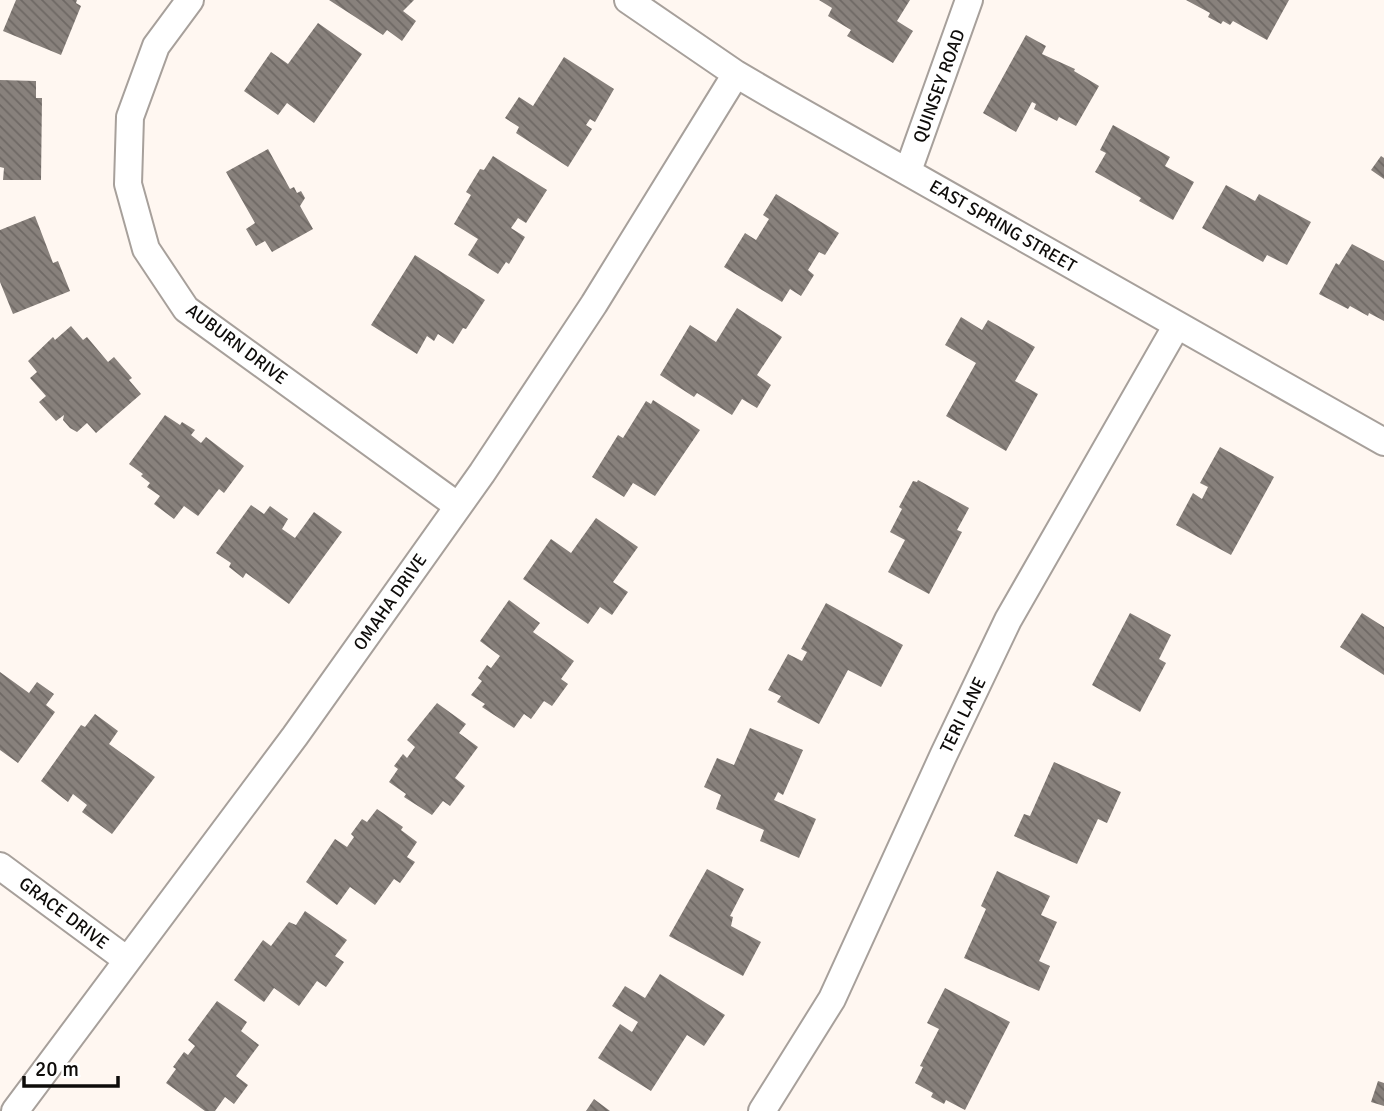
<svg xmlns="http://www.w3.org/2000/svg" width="1384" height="1111" font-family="Signika,sans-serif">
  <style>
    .building { fill: url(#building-back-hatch) }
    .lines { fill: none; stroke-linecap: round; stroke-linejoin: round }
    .minor-casing { stroke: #a7a09b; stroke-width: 30 }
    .minor { stroke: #fff; stroke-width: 26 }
    .labels { text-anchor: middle; stroke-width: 5; stroke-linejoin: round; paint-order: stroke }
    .street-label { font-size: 18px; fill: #0e0c0a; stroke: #fff }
  </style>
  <defs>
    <pattern id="building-back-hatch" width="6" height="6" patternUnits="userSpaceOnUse" patternTransform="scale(1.75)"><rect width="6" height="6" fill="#88817c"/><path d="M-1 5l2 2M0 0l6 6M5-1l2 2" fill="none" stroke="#6e6864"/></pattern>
  </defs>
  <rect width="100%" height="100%" fill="#fff7f1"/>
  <path class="building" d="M16,0H77L76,3L81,6L61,55L3,31Z
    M329,0H414L403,11L416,21L402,41L387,30L383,35Z
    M819,0H910L897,21L913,31L893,63L847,36L851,30L828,16L832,8Z
    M1186,0H1289L1267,40L1233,21L1230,25L1223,21L1221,24L1208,17L1210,13Z
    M318,23L362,54L314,123L287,103L278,115L244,91L271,52L288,64Z
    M1026,35L1046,46L1042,54L1075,69L1074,71L1099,86L1076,126L1059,117L1057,121L1034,109L1036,104L1032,102L1016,132L983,113Z
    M564,57L614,89L595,122L590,119L586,125L592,129L568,167L516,133L519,127L505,118L519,97L533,106Z
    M0,80L36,81V98H42L41,180H3L4,168L0,167Z
    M1113,125L1170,157L1165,166L1194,182L1173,220L1139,201L1141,198L1095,172L1106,153L1100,150Z
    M268,149L290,189L294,187L297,193L301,191L305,198L300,206L313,229L272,252L265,241L256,246L246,229L255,223L226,172Z
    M493,156L547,190L526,223L518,218L511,228L525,237L509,264L506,262L498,274L468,255L478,239L454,224L471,195L466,192L480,169L484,170Z
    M1381,156L1384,158V179L1371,170Z
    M1226,185L1255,201L1259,194L1311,222L1287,265L1267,255L1263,262L1202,228Z
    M776,194L839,233L825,255L819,252L808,270L814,275L801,296L790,289L782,302L724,267L745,233L756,240L769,219L763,215Z
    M35,216L53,263L58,261L70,291L13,314L0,282V230Z
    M1352,244L1384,261V321L1369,313L1368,316L1350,306L1348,309L1319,294L1336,263L1339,265Z
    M415,255L485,300L466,329L463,328L453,344L438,334L434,341L427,336L417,354L371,325Z
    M737,308L782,337L757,375L771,385L757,408L742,399L732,415L697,393L694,397L660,375L690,325L716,342Z
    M961,317L982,330L988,320L1035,347L1015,381L1038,394L1006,451L946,416L976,363L945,345Z
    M71,326L83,340L87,337L108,362L114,357L132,378L129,380L141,394L96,433L87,423L77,432L70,428L63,420L64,415L56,421L39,402L46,396L30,378L37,372L28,361L53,337L55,340Z
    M653,400L700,430L655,496L633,483L624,497L592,477L618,435L623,438L646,401L651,404Z
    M165,415L180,425L182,422L195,430L191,435L201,443L206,437L244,466L224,493L219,489L198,516L184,506L174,519L154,504L160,496L147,487L150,483L141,476L143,474L129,464Z
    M1220,447L1274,477L1231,555L1176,525L1193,493L1202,499L1208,487L1200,483Z
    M918,480L969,508L957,530L962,532L929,594L888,572L905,540L890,532L902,509L899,507L913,481L917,482Z
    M251,505L264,514L270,506L288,519L282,529L295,538L314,512L342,532L289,604L246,573L243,578L229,567L231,563L216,553Z
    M596,518L638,547L613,582L628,592L612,615L600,607L588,624L523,579L551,539L571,553Z
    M509,600L540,623L533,632L574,661L561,679L568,684L552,706L544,701L531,719L524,714L514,728L482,707L485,704L471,695L482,681L478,678L487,665L491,668L500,656L480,641Z
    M826,603L903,645L881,687L848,670L819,724L777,702L781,696L768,690L788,654L802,661L807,652L801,649Z
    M1130,613L1171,635L1159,659L1166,663L1140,712L1092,685Z
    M1362,613L1384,627V675L1340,647Z
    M0,672L29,693L37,682L54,694L46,705L55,712L18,763L0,750Z
    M437,703L466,724L459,733L478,747L455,778L465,786L450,806L443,801L432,815L404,797L406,794L389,782L398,769L394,766L403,754L407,758L415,747L407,740Z
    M95,714L118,731L109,744L155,777L112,834L82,812L87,805L73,794L68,802L41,781L81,725L85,727Z
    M750,728L803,750L783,795L778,792L774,800L816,819L799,858L760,841L764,830L716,809L721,795L704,787L717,758L734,765Z
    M1054,762L1121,792L1107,823L1098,819L1077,864L1014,836L1024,814L1030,816Z
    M377,809L403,827L401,830L417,842L407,857L415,862L400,883L394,879L375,905L350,887L337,905L306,882L335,839L347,847L354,837L351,834L362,819L367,822Z
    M707,869L744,889L730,916L733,917L731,926L761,942L743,976L669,936Z
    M997,871L1050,896L1041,915L1057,922L1039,961L1050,966L1039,991L964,958L986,909L981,906Z
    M305,911L347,940L335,956L344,962L326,987L317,981L299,1006L274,988L264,1002L234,980L263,940L271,946L289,922L296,925Z
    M660,974L725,1015L704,1046L687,1035L651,1091L598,1058L620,1024L632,1032L638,1022L612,1006L625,986L645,998Z
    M945,988L1010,1022L965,1110L946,1100L944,1104L931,1097L933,1093L915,1083L923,1067L920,1066L939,1029L927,1023Z
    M217,1001L247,1022L241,1031L259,1045L236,1076L248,1085L234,1104L225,1097L215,1111H205L166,1083L176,1069L173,1067L184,1052L188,1055L195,1046L188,1040Z
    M1378,1081L1384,1083V1106L1371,1102Z
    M594,1099L610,1111H586Z"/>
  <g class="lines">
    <defs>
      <path id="minor" d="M190,0L156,46L130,117L128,184L146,249L186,309L458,506
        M628,0L736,74L777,98L1384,442
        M908,171L969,0
        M0,866L127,960
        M15,1111L295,736L482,473L594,304L736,74
        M762,1111L832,999L944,754L1008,620L1177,325"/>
    </defs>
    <use href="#minor" class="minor-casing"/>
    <use href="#minor" class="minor"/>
  </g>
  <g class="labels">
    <g class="street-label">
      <text transform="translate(939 86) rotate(-70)" y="6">QUINSEY ROAD</text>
      <text transform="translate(1003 226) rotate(30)" y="6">EAST SPRING STREET</text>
      <text transform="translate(237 344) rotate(37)" y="6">AUBURN DRIVE</text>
      <text transform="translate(390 602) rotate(-55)" y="6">OMAHA DRIVE</text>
      <text transform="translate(963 715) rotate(-64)" y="6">TERI LANE</text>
      <text transform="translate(64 913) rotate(37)" y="6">GRACE DRIVE</text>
    </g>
  </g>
  <path d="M24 1076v10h94v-10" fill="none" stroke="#0e0c0a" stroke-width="3.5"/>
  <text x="35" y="1076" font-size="21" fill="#0e0c0a" stroke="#ffffff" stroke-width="5" paint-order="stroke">20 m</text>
</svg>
